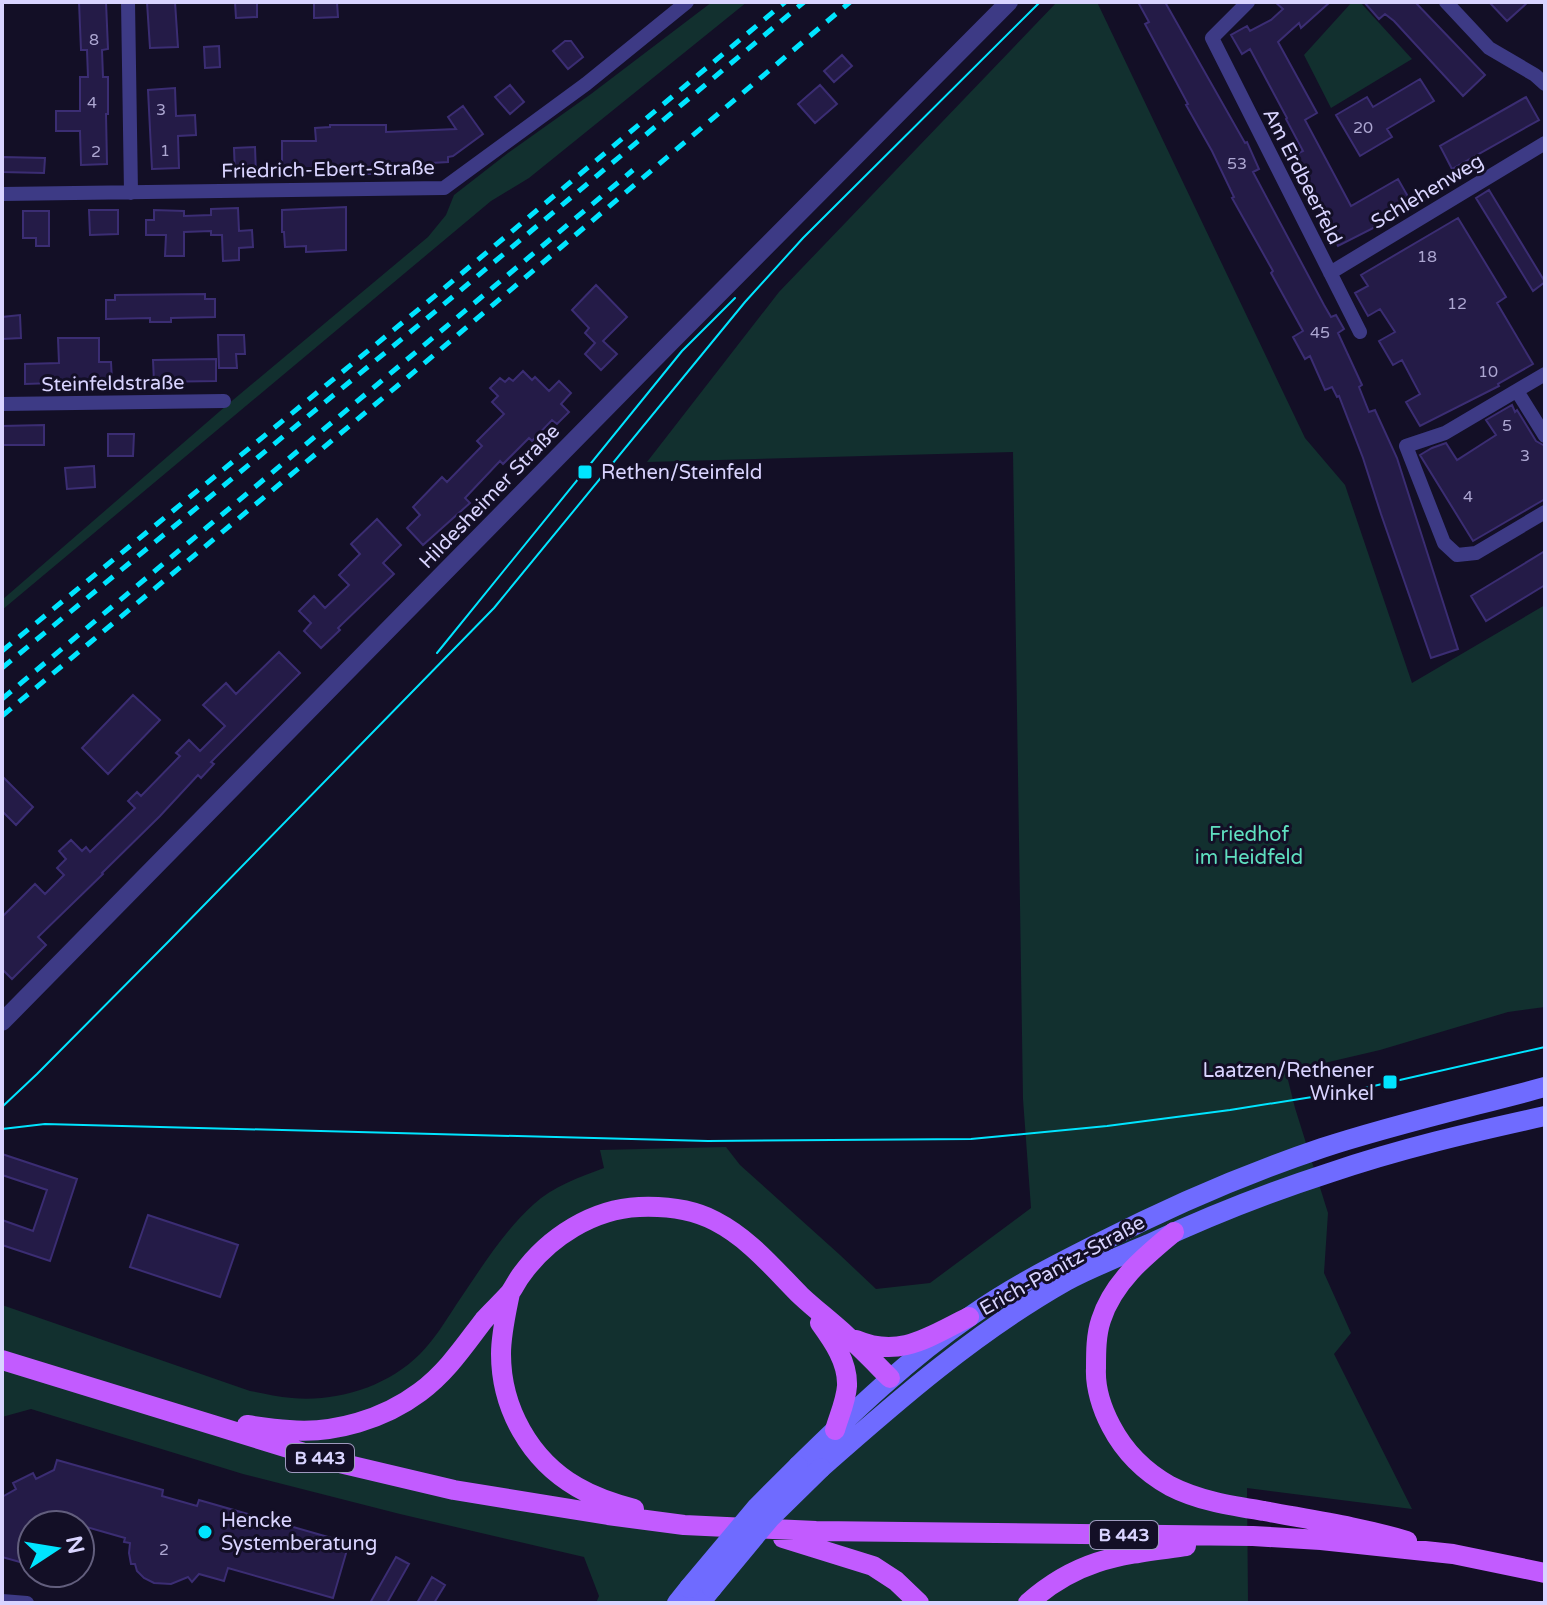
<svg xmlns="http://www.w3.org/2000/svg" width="1547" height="1605" font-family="'Varela Round',sans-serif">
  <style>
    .green { fill: #12302f }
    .building { fill: #241b47; stroke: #3b2d73; stroke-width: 2 }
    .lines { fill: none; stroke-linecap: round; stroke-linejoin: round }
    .minor { stroke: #3d3a85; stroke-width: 14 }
    .tertiary { stroke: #3d3a85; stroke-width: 18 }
    .secondary { stroke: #6f6bff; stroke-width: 20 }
    .primary { stroke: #c25bff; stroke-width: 20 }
    .tram { stroke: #00e5ff; stroke-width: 2 }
    .rail { stroke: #00e5ff; stroke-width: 5; stroke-dasharray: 12 10; stroke-linecap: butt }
    .secondary-bridge { stroke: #6f6bff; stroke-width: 20 }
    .poi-dot { fill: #00e5ff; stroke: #130f26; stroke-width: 3 }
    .labels { text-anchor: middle; stroke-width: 6; stroke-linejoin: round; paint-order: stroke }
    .number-label { font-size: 16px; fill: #aca6d1 }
    .shield { fill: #130f26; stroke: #9e99be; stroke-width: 2 }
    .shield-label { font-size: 18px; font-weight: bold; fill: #d9d4ff }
    .street-label { font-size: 20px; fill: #d9d4ff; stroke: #130f26 }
    .poi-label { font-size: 20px; fill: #d9d4ff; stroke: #130f26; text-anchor: start }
    .park-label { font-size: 20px; fill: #5fe0c0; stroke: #130f26 }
  </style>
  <rect width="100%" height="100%" fill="#130f26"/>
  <path class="green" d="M712,2H747L529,178L491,201L2,610V600L227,405L428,237L446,215L454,195L508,153L591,94Z
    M1057,2H1097L1305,438L1345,485L1412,683L1545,605V1007L1508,1012L1380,1050L1286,1072L1295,1108L1328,1213L1324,1273L1351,1333L1334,1354L1412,1509L1247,1488L1248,1603H596L599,1596L584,1557L400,1514L243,1474L31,1409L2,1417V1305L250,1391C263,1393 278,1397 292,1398C337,1402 387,1387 420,1354C434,1340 445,1322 456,1305C480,1270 502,1233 534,1204C552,1187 580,1177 604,1168L600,1150L726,1147L740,1165L840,1255L876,1289L930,1283L1031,1208L1023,1099L1013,452L647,462L779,292Z
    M1352,2H1360L1412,59L1331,108L1304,55Z"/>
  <path class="building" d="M79,2H106L108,49L102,50L103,77H108V114H106L107,164L81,165L80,131H56V111H80V77H88L87,50H81Z
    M147,2H175L178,47L150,48Z
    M235,2H257V17L236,18Z
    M314,2H337L338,17L314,18Z
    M1138,2H1165L1245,143L1247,142L1259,169L1253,172L1324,305L1331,317L1336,315L1344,329L1338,333L1362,385L1359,387L1369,412L1375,410L1397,458L1458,649L1431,658L1381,514L1363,458L1339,396L1337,397L1332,387L1325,390L1310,356L1305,359L1293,337L1303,331L1271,273L1273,271L1232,198L1234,197L1212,151L1186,105L1188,104L1145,24L1149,22Z
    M1275,2H1330L1301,28L1299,23L1278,42L1317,113L1305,120L1351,206L1398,179L1414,207L1384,224L1383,223L1338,246L1292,156L1303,151L1286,119L1287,118L1250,49L1242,54L1231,35L1247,26L1250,31L1271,20L1283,9Z
    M1364,2H1415L1485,75L1463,96L1394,21L1385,14L1379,19Z
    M1489,2H1528L1507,21Z
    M565,41H571L583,57L568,69L553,51Z
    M219,46L220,67L205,68L204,47Z
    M842,55L852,66L834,82L824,71Z
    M1420,79L1434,101L1387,129L1392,137L1360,156L1336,115L1367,97L1373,107Z
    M510,85L524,102L510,114L495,97Z
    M820,85L837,104L815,123L798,104Z
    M175,88L176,116L195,115L196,135L178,136L179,168L152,169L148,90Z
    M1526,97L1539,120L1452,169L1440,146Z
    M463,106L483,134L453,156L448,157V162L431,163V171L409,172L408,167L377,168V174H359V172L327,173V169L282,170V141H316L315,128L330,127V125H386V132L456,129L448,117Z
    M255,147L256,174H235L234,148Z
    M3,157L45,158L44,173L2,172Z
    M1489,190L1545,282L1533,291L1476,198Z
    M346,207V250L306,252V246L285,247L284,232H282V210Z
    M238,208L239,231L252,230L253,247L239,248V260L223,261L222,235H211V231L184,232V256H165L166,235H146V220H154V210L184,211V216L211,215V209Z
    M89,210H118V234L90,235Z
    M23,211H49V246H36V238H23Z
    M1458,218L1506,297L1497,303L1533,364L1498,384L1499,386L1420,426L1406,402L1420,394L1402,360L1393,365L1379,341L1395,332L1380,309L1368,316L1355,293L1368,286L1361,275Z
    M596,285L627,317L603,341L617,354L601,370L585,354L595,343L585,333L589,328L572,310Z
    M205,294V299H215V317L171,318V322H150V318L106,319V300H115V295Z
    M20,315L21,338L2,339V317Z
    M218,335H244L245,354H236L237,368H219Z
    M58,338H99V362H111L112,381L25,384V364L59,363Z
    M216,359V381L154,382L153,360Z
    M523,371L532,380L535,377L549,391L559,381L571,393L561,404L569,412L557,424L552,420L532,441L529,438L503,464L500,461L465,498L470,503L423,545L407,528L420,515L413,507L442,477L447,482L482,446L477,441L504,414L492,402L498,396L490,388L500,378L505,382L509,378L513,381Z
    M1512,405L1515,412L1517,410L1536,441L1545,446V499L1473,541L1420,455L1432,448L1446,443L1457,460L1496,435L1486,420Z
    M44,425V445H2V426Z
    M108,434H134L133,456H108Z
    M94,466L95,487L67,489L65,468Z
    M377,519L401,545L383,563L394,574L338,628L340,630L321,648L304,631L311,623L299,611L314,596L325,608L349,585L339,575L360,554L351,544Z
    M1545,551V585L1486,621L1471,596Z
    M279,652L300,673L211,762L214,764L201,778L198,775L160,816L102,873L103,874L38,937L46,945L12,979L2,969V917L35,884L45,894L64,875L57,868L66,859L59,851L71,840L82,851L86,847L90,852L135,808L128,801L137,792L141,796L180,756L176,753L189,740L200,751L225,726L203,705L226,683L236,694Z
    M133,695L160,720L108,774L82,748Z
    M2,776L33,807L16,825L2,811Z
    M2,1154L77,1179L50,1261L2,1245V1220L33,1231L47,1190L2,1175Z
    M148,1215L238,1245L220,1297L130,1267Z
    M57,1460L163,1490L162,1496L197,1506L199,1500L349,1543L333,1598L228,1568L224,1581L199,1574L192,1582L188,1577L171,1584L154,1583L144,1578L137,1571L135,1564H131L129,1553L130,1543L124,1542L125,1538L62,1520L60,1525H32V1547L27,1564L2,1557V1497L16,1489L13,1483L33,1473L36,1479L54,1470Z
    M396,1557L409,1564L387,1603H370Z
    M432,1577L445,1585L434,1603H417Z"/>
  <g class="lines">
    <path class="minor" d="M128,2L131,193
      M1248,2L1212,38L1360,332
      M1446,2L1489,48L1535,75L1545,84
      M2,194L444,188L586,84L687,2
      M1330,273L1545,143
      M1545,374L1445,433L1406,446L1444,543L1457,555L1476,553L1545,512
      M1517,391L1545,436
      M2,404L224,401
      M2,1601L27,1603"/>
    <path class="tertiary" d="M2,1022L672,341L1009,2"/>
    <path class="secondary" d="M798,1466C853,1412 908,1359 972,1315C1012,1287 1055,1265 1099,1243C1171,1206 1245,1174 1322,1148C1395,1124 1471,1107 1545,1087
      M821,1468C898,1400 976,1332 1066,1281C1092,1267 1121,1256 1149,1244C1207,1217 1267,1193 1329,1173C1399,1149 1472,1132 1545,1116
      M677,1603L689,1588
      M700,1603L712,1588"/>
    <path class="primary" d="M1174,1232C1145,1256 1113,1282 1101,1320C1096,1335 1096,1352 1096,1368C1095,1387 1102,1409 1111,1426C1124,1451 1145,1472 1170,1486C1199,1501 1232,1506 1264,1511C1312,1520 1360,1527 1407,1541
      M510,1293C506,1313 501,1334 501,1354C501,1408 530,1460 577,1487C594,1497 615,1504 634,1509
      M820,1323C833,1341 848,1362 847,1386C846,1401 839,1416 835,1430
      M856,1340C900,1359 930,1336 969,1317
      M2,1360L327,1460L454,1490L608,1515L684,1525L816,1531L1253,1536L1321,1540L1453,1554L1545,1573
      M247,1425C261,1427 275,1429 289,1430C334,1434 384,1419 420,1392C447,1372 464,1346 484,1320C492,1311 501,1303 509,1294C514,1288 517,1280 522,1274C549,1237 593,1209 639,1207C664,1206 692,1209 715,1221C750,1239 774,1269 801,1296C816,1310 832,1322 847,1336C862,1349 876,1364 890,1378
      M783,1538L873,1566L896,1581L919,1603
      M1028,1603C1079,1558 1121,1555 1186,1546"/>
    <path class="tram" d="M437,653L682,351L735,298
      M2,1107L37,1074L169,941L494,608L745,302L803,238L1040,2
      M2,1129L45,1124L708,1141L971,1139L1107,1126L1230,1110L1356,1090L1545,1047"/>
    <path class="rail" d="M2,651L430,300L785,2
      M2,668L437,310L804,2
      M2,699L633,170
      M2,716L408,377L850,2"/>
    <path class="secondary-bridge" d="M689,1588L757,1507L798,1466
      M712,1588L770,1518L821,1468"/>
  </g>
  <g class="poi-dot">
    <rect x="577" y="464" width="16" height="16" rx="4"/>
    <rect x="1382" y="1074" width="16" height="16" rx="4"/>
    <circle cx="205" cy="1532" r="8"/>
  </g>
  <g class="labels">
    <g class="number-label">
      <text x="94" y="45">8</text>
      <text x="92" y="108">4</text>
      <text x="161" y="115">3</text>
      <text x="1363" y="133">20</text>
      <text x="165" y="156">1</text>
      <text x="96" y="157">2</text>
      <text x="1237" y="169">53</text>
      <text x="1427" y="262">18</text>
      <text x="1457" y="309">12</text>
      <text x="1320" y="338">45</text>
      <text x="1488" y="377">10</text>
      <text x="1507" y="431">5</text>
      <text x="1525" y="461">3</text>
      <text x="1468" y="502">4</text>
      <text x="164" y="1555">2</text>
    </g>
    <g class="shield">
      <rect x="286" y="1444" width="68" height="28" rx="6"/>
      <rect x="1090" y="1521" width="68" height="28" rx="6"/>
    </g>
    <g class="shield-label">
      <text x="320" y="1464">B 443</text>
      <text x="1124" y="1541">B 443</text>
    </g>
    <g class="street-label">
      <text transform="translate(328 169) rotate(-1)" y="7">Friedrich-Ebert-Straße</text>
      <text transform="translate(1303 176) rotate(63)" y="7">Am Erdbeerfeld</text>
      <text transform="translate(1427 191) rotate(-31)" y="7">Schlehenweg</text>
      <text transform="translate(113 383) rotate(-1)" y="7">Steinfeldstraße</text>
      <text transform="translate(489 496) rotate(-46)" y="7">Hildesheimer Straße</text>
      <text transform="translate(1062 1265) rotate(-29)" y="7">Erich-Panitz-Straße</text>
    </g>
    <g class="poi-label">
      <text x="601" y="479">Rethen/Steinfeld</text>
      <text x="1374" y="1077" text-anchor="end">Laatzen/Rethener<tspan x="1374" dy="23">Winkel</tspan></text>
      <text x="221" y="1527">Hencke<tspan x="221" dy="23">Systemberatung</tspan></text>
    </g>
    <g class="park-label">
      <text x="1249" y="841">Friedhof<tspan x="1249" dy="23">im Heidfeld</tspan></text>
    </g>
  </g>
  <rect width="1547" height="1605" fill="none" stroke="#d9d4ff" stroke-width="8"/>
  <g transform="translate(56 1549) rotate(78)"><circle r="38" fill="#130f26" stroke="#625e7d" stroke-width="2"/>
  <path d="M0-6L14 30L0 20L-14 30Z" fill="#00e5ff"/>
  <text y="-12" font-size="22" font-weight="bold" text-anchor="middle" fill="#d9d4ff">N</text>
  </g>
</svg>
